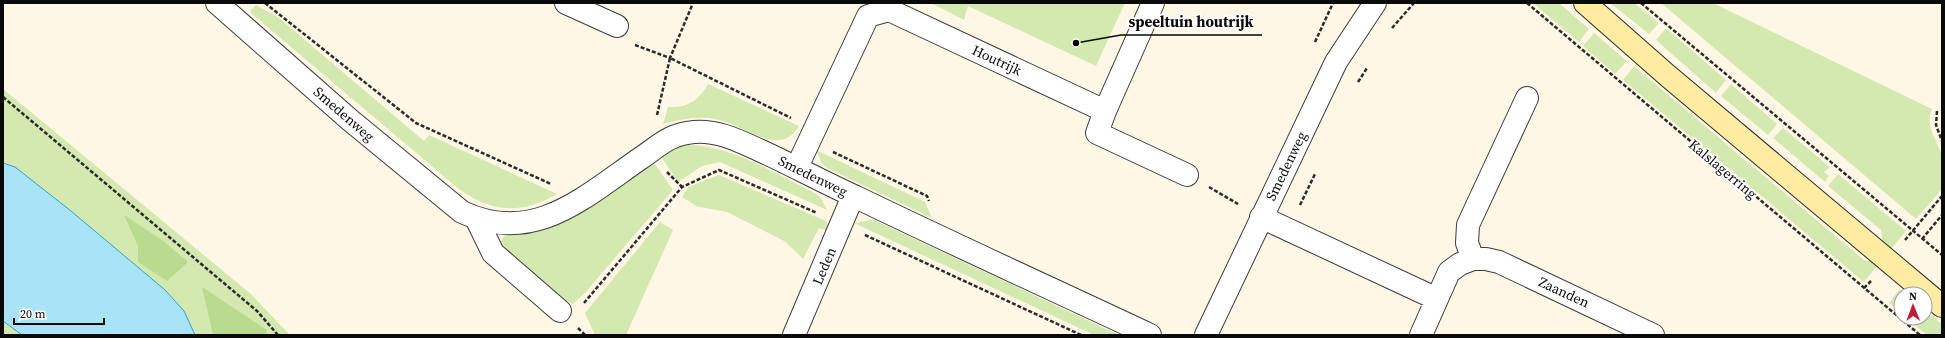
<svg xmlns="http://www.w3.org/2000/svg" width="1945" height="338" font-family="'Source Serif 4',serif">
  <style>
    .green { fill: #d4e9b0 }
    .forest { fill: #b9da8f }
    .water { fill: #a9e3f8; stroke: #2ea1d1 }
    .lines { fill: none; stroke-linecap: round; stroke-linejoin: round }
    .street-casing { stroke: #3c3c3c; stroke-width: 24 }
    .secondary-casing { stroke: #2b2b2b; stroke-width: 24 }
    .path { stroke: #2b2b2b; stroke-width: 2.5; stroke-dasharray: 4 2; stroke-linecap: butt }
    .street { stroke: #fff; stroke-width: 22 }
    .secondary { stroke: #ffeba1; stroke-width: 22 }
    .labels { text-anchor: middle; stroke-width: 4; stroke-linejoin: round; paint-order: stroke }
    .street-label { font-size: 14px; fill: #090909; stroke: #fff }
    .leader { fill: none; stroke: #090909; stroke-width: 1.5 }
    .callout-dot { fill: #090909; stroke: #fff; stroke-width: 1.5 }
    .callout-label { font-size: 15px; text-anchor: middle; font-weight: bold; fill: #090909; stroke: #fff; stroke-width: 4; stroke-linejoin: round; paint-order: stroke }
  </style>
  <rect width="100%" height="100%" fill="#fff7e6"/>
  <path class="green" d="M931,3H1125L1096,66L968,6L964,20Z
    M1533,3H1559L1589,29L1579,42Z
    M1610,3H1634L1659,23L1649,34Z
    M1661,3H1713L1932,109C1924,128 1938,139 1942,157C1944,167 1942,179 1942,189L1916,219Z
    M256,5L278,17L424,141L429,135L557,194C523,214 493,213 460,190L252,14L250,11Z
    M1666,28L1726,80L1716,93L1656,40Z
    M1594,33L1627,61L1615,74L1583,46Z
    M1634,66L1864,260L1867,261L1871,260L1877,266L1864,282L1623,80Z
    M708,84L799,126C781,158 746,127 720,120C701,115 681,119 663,124L668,107C687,108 699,101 708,84Z
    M1731,84L1777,124L1768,135L1721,96Z
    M3,89L251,294L290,335H195L184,311L165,290L71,211L15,167L3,163Z
    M1783,128L1830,167L1824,172L1829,176L1825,182L1773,138Z
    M689,145C730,145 778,175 815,193L821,198L827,210L720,162L702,166L678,182L660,155L675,148Z
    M816,150L925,202L932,218L829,169L822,164Z
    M652,160L673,190L584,294L573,304L567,301L502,247L501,241L505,235C520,235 536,234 550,228C583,214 622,181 652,160Z
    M1838,174L1906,231L1889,252L1883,248L1881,230L1828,186Z
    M719,175L826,221L833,233L819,228L803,259L786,242L727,212L696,206L682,197L688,187Z
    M870,220L876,221L1119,335H1094L854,223Z
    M660,222L673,230L626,335H595L585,313Z
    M1900,289L1906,294H1901V313L1889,303Z
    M1925,310L1942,324V335H1927L1906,318H1925Z
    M3,321L22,335H3Z"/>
  <path class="forest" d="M124,215L162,240L188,262L167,281L138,262V246Z
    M202,287L267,330L266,335H213Z"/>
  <path class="water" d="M3,163L15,167L71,211L165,290L184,311L195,335H22L3,321Z"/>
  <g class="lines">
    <defs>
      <path id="street" d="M217,3L350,120L462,212C534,246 584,197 641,158C660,145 670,134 694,132C718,130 739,141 759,150C792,165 823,182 856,197C953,244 1052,289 1150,335
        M566,3L617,26
        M1153,3L1105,111L1097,133L1187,175
        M797,167L868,16L889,10L1105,111
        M1261,217L1437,299
        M476,218L493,253L560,311
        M1473,259L1467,243L1468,225L1527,98
        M794,335L853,196
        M1206,335L1336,62L1375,3
        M1421,335L1449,272L1460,264L1473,259H1486L1499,262L1653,335"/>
      <path id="secondary" d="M1585,3L1668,76L1942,306"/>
    </defs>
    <use href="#street" class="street-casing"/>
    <use href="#secondary" class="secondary-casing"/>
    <path class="path" d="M265,3L416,123L551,184
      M1527,3L1920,335
      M1641,3L1942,255
      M1392,28L1414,3
      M1315,42L1333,3
      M635,45L670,58L693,3
      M1358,82L1367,68
      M3,97L257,311L278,335
      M1937,111L1936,125L1942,141
      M657,115L670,58L791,118
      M833,152L927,196L929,201
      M667,172L682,187
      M1209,187L1238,204
      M1300,205L1315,174
      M865,235L1081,335
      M1922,239L1942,215
      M1905,240L1942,196
      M1864,288L1871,281
      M584,303L682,187L719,170L817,213
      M578,328L585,335"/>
    <use href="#street" class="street"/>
    <use href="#secondary" class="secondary"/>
  </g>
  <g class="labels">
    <g class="street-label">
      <text transform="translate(997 60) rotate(25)" y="5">Houtrijk</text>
      <text transform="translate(344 114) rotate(41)" y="5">Smedenweg</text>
      <text transform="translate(1286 166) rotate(-64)" y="5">Smedenweg</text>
      <text transform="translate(1723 169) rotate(40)" y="5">Kalslagerring</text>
      <text transform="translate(813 176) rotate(26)" y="5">Smedenweg</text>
      <text transform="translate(824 266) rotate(-67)" y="5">Leden</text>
      <text transform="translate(1564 292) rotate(25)" y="5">Zaanden</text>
    </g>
  </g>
  <path class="leader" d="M1076 43L1121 35H1262"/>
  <circle class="callout-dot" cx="1076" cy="43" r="4"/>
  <g class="callout-label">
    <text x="1191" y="27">speeltuin houtrijk</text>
  </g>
  <rect width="1945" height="338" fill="none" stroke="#090909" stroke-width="8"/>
  <g transform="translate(1913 306) rotate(359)"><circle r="19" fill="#ffffff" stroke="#9d9d9d"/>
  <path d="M0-3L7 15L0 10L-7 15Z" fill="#bc1f37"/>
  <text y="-6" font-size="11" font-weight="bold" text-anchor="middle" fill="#090909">N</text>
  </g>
  <path d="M14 318v6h90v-6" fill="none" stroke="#090909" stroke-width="2"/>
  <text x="20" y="318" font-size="12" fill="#090909" stroke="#ffffff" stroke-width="3" paint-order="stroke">20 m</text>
</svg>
